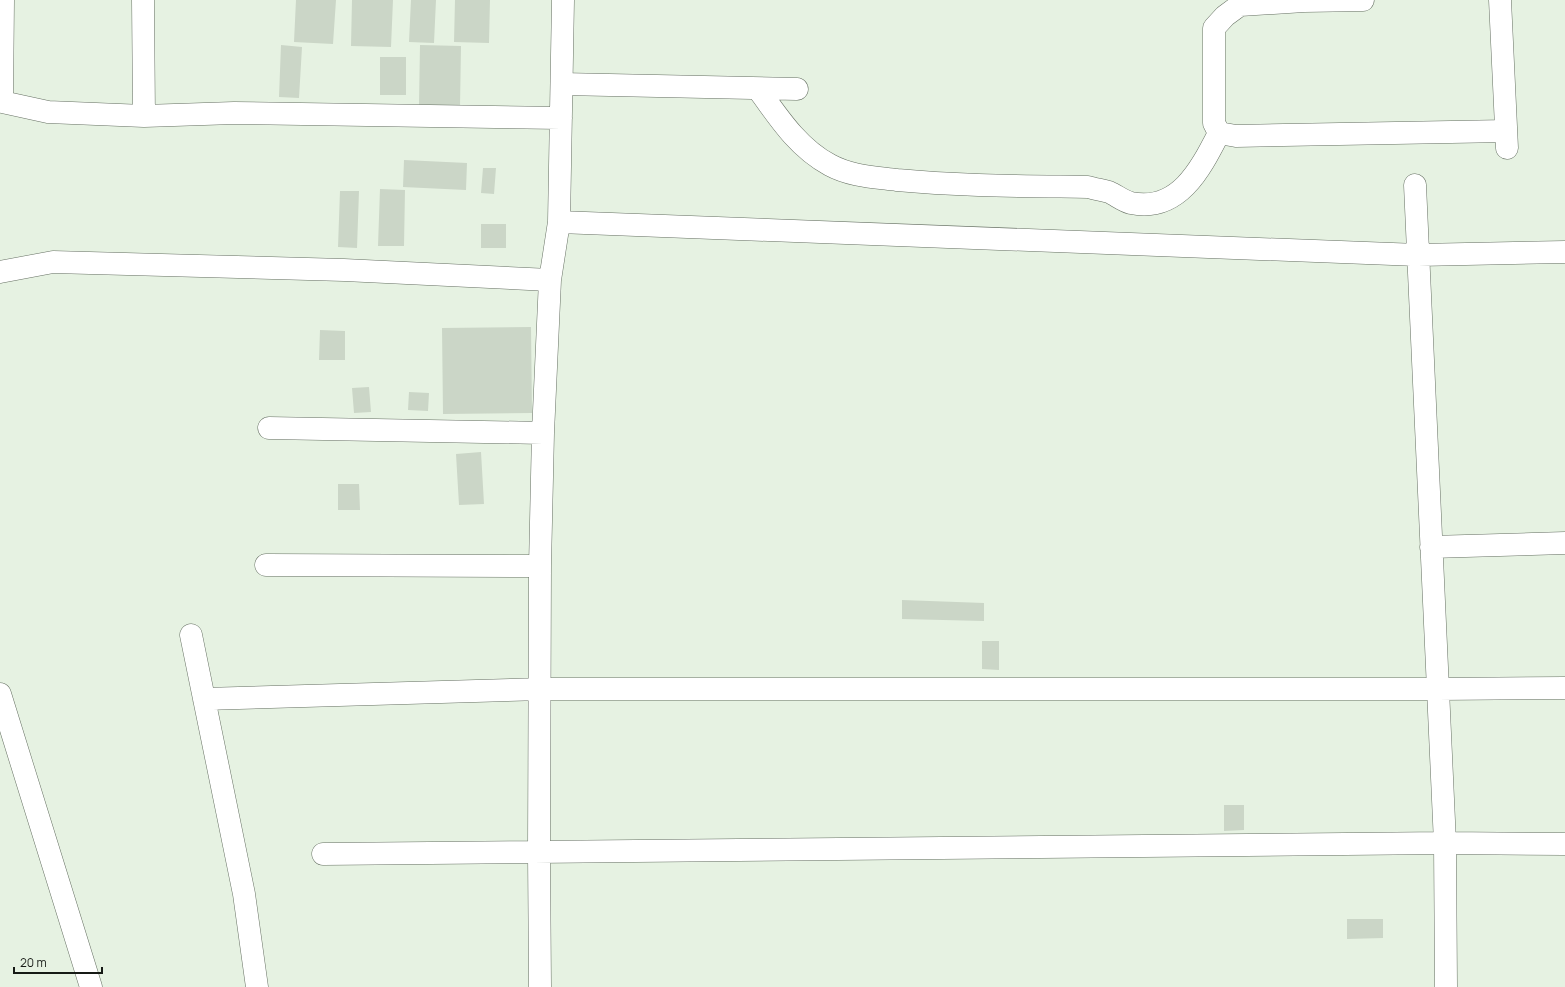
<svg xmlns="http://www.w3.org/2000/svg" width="1565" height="987" font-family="Manrope,sans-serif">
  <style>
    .building { fill: #cbd6c7 }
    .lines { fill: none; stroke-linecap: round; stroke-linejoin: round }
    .minor-casing { stroke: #667063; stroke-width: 23 }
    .minor { stroke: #fff; stroke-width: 22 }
  </style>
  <rect width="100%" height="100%" fill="#e6f2e2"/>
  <path class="building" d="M296,0H336L333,44L294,42Z
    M352,0H393L391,47L351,46Z
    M411,0H436L434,43L409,42Z
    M455,0H490L489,43L454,42Z
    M281,45L302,47L299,98L279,97Z
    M420,45L461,46L460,106L419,105Z
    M380,57H406V95H380Z
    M404,160L467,163L466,190L403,187Z
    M483,168H496L494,194L481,193Z
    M380,189L405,190L404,246H378Z
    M340,191H359L357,248L338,247Z
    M481,224H506V248H481Z
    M531,327L532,413L443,414L442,328Z
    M320,330L345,331V360H319Z
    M369,387L371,412L354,413L352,388Z
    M409,392L429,393L428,411L408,410Z
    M481,452L484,504L459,505L456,454Z
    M338,484H359L360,510H338Z
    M902,600L984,603V621L902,619Z
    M982,641H999V670L982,669Z
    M1224,805H1244V830L1224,831Z
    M1347,919H1383V938L1347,939Z"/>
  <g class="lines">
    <defs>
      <path id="minor" d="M3,0L2,102L48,112L144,116L234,113L561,118
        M143,0L144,116
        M1363,0L1304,1L1240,5L1225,16L1214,28V123L1219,133L1236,136L1506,131
        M1500,0L1507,148
        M562,84L797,89
        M758,89C778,117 798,148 830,165C850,176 874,177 897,180C960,186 1024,186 1088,187C1095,189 1102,190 1109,192C1116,195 1123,201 1131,203C1179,213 1201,168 1219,133
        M1415,185L1445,843L1446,987
        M559,222L1418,255L1565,252
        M0,272L53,262L344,270L550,280
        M269,428L543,433
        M1431,547L1565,543
        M266,565L540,566
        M191,635L244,894L257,987
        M0,694L91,987
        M204,699L541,689H1438L1565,688
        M323,854L1445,843L1565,844
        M540,987L539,853L540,566L543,433L550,280L559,222L563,0"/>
    </defs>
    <use href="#minor" class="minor-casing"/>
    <use href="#minor" class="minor"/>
  </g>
  <path d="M14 967v6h88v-6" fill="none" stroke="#161a15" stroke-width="2"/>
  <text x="20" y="967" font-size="12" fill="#161a15" stroke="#e6f2e2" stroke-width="3" paint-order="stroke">20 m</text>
</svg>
